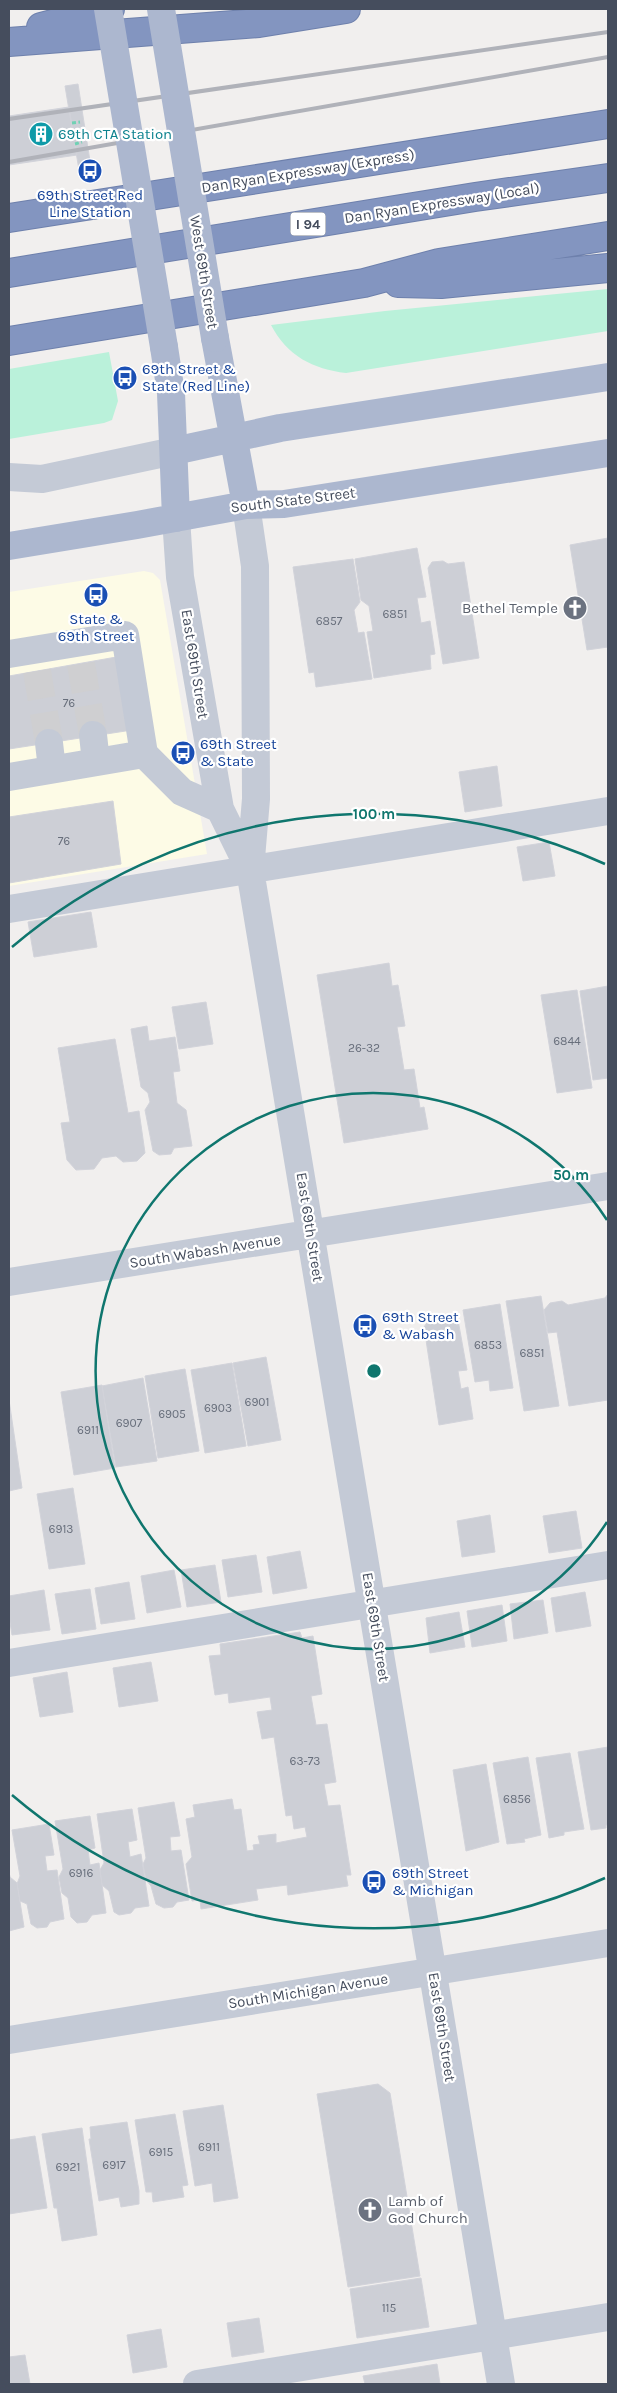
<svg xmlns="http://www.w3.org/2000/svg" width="617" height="2393" font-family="Karla,sans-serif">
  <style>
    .commercial { fill: #fdfbe6 }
    .green { fill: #baf1da }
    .building { fill: #cdcfd6; stroke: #d2d3da }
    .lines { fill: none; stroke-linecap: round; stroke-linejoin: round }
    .minor-tunnel { stroke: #cfcfd1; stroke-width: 28; stroke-dasharray: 28 14; stroke-linecap: butt }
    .highway-casing { stroke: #6e80ac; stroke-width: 30 }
    .path { stroke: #70d1b4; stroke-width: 3; stroke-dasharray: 4 2.5; stroke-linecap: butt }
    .minor { stroke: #c4cad6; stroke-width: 28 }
    .major { stroke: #acb7cf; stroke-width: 28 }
    .highway { stroke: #8395c0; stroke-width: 28 }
    .rail { stroke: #b0b2b9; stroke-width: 4 }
    .major-bridge { stroke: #acb7cf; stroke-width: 28 }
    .ring { fill: none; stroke: #0f766e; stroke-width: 2.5 }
    .labels { text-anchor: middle; stroke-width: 4.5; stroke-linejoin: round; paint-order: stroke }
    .number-label { font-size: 12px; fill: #676e7b }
    .shield { fill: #fff; stroke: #7d828e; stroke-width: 1 }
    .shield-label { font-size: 14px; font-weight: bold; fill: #454d5d }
    .culture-label { font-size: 15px; fill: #0d838f; stroke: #fff; text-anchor: start }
    .street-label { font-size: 15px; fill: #454d5d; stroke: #fff }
    .transit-label { font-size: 15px; fill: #164399; stroke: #fff; text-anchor: start }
    .worship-label { font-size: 15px; fill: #5b616d; stroke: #fff; text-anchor: end }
    .centre { fill: #0f766e; stroke: #fff; stroke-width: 2.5 }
    .ring-label { font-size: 15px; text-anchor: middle; font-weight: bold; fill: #0f766e; stroke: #fff; stroke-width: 4.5; stroke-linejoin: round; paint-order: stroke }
  </style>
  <rect width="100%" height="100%" fill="#f1efee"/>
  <path class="commercial" d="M144,571L153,573L160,580L207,854L9,886V592Z"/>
  <path class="green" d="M608,289V331L346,373C313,369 287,356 271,325L385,311Z
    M109,352L118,401L112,420L104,423L9,439V369Z"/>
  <path class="building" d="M78,84L92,174L80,176L65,86Z
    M69,107L77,155L9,165V116Z
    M608,538V647L587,650L570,545Z
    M417,548L426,597L417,598L421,623L430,621L435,654L430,655L431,669L374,678L367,632L373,631L369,606L361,600L355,559Z
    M353,559L360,602L354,610L358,633L364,632L372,679L316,687L314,672L309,673L293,567Z
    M443,561L448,564L464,562L479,658L443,664L428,568L432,562Z
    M122,656L132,730L9,749V676Z
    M497,766L502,806L465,812L459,772Z
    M113,801L121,864L9,883V817Z
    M549,842L555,876L523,881L517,847Z
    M91,912L97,947L34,957L28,922Z
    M389,963L392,986L398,985L405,1026L397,1027L404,1070L414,1069L420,1108L424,1107L428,1129L344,1143L317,975Z
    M608,986V1078L593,1080L580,991Z
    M577,990L592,1088L557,1093L541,995Z
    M206,1002L213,1044L179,1049L172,1007Z
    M147,1026L149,1041L175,1037L180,1071L173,1072L177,1103L186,1110L192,1146L174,1148L171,1154L159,1155L153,1151L145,1110L150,1102L148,1093L141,1087L131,1029Z
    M115,1039L128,1113L139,1111L145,1153L137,1161L123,1162L116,1156L102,1158L94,1169L76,1170L67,1160L61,1123L70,1122L58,1048Z
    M608,1294V1400L569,1406L557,1332L548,1333L544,1310L550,1303L562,1301L568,1305L605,1298Z
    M541,1296L559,1406L524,1411L506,1301Z
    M500,1304L513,1388L490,1391L489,1380L475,1382L463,1310Z
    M438,1318L443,1321L458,1320L467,1370L458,1371L461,1389L468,1387L473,1419L439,1425L424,1327L429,1320Z
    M266,1357L281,1440L248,1446L233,1363Z
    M232,1363L246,1446L205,1453L191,1370Z
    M185,1369L199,1451L158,1458L145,1376Z
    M143,1378L157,1461L116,1467L102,1386Z
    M102,1385L115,1468L74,1475L61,1392Z
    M9,1400L22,1488L9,1491Z
    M73,1488L85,1564L49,1569L37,1494Z
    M576,1511L582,1548L549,1553L543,1516Z
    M490,1515L495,1552L462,1557L457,1521Z
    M300,1551L307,1588L273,1594L267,1557Z
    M256,1555L262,1592L228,1597L222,1560Z
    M215,1565L221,1602L187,1607L181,1570Z
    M174,1570L181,1607L147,1613L141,1576Z
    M129,1582L135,1619L101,1624L95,1588Z
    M90,1589L96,1629L62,1634L55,1594Z
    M44,1590L50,1630L12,1635L9,1616V1596Z
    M585,1592L591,1626L556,1632L551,1598Z
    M543,1600L548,1633L514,1639L510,1604Z
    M502,1605L507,1641L472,1647L467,1611Z
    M459,1612L465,1647L430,1653L426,1618Z
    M300,1632L302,1638L313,1636L322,1694L311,1696L316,1725L327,1724L336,1782L324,1784L328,1806L340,1805L351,1875H346L348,1886L288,1895L287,1885L256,1889L258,1900L201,1909L200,1900L192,1901L186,1864L192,1857L186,1819L195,1817L193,1805L232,1799L234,1810L241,1809L247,1851L254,1850L253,1845L260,1844L258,1836L276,1834V1843L307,1837L305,1827L294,1829L292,1815L286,1816L274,1737L262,1739L257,1712L272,1710L270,1697L229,1703L228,1693L215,1695L209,1656L221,1655L220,1644Z
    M151,1662L158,1701L119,1707L113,1668Z
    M67,1672L73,1712L40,1717L33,1678Z
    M608,1747V1825H606V1828L591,1830L578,1752Z
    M570,1753L584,1829L564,1832V1835L549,1838L536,1758Z
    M528,1757L541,1835L524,1839L525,1842L507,1844L493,1763Z
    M486,1764L499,1842L466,1851L453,1770Z
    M174,1802L180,1836L170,1837L171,1851L181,1850L189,1900L177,1902L173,1907L164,1908L156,1904L151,1886L146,1880L143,1864L146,1858L138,1808Z
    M132,1809L137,1840L128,1842L130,1857L141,1854L149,1906L135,1908L131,1913L119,1915L114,1912L109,1891L102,1885L100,1870L104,1863L97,1814Z
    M90,1816L95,1848L88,1850L90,1865L99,1863L106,1913L92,1915L87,1922L77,1923L71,1917L68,1898L62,1893L59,1877L63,1869L55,1821Z
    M49,1824L54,1855L45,1856L47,1871L57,1870L64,1919L50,1922L47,1927L37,1928L31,1924L27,1904L20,1901L17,1884L20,1876L12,1830Z
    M9,1872L10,1877L17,1883L24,1927L9,1931Z
    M378,2084L390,2093L420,2276L348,2287L317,2094Z
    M223,2105L238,2198L214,2202L212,2183L195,2186L183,2111Z
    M175,2114L188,2185L182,2186L184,2197L153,2202L152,2192H146L135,2120Z
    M127,2122L139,2191V2204L121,2207L119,2197L99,2201L89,2139H91L90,2127Z
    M82,2128L97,2235L62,2241L57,2208H54L42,2134Z
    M35,2136L47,2208L9,2214V2140Z
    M421,2278L429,2327L357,2338L350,2289Z
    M259,2318L264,2352L232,2357L227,2323Z
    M161,2329L167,2367L133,2373L127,2335Z
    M25,2355L30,2384H9V2357Z
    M437,2364L440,2384H365L363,2376Z"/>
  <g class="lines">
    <path class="minor-tunnel" d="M81,664L93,735
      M37,671L49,743"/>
    <defs>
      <path id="highway" d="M41,27L110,9
        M9,42L259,23L346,9
        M9,218L608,124
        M9,273L475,197L608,178
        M398,283L441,284L608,268
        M9,341L364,283L439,263L608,236"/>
    </defs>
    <use href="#highway" class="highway-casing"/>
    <path class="path" d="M72,123L80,122
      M75,144L82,142"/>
    <path class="minor" d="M9,477L42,479L174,451
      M246,505L255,566L256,799L250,870L501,2384
      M176,518L180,577L220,809L250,870
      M9,654L125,635L144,754L9,777
      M93,735L96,762
      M49,743L52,769
      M144,754L182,792L220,809
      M9,909L608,811
      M9,1282L608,1186
      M9,1663L608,1565
      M9,2040L608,1943
      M197,2384L608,2317"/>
    <path class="major" d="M215,338L246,505
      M164,347L171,393L176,518
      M174,451L280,428L608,377
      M9,546L137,525L246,505L284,504L608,453"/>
    <use href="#highway" class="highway"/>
    <path class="rail" d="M9,119L608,32
      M9,162L608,57"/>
    <path class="major-bridge" d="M108,9L164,347
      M161,9L215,338"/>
  </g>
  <g class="ring">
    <path d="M607 1522A278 278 0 1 1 607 1220"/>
    <path d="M605 1878A557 557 0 0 1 12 1795M12 947A557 557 0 0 1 605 864"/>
  </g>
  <defs>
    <symbol id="building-disc" viewBox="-11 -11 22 22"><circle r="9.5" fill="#0f9aa8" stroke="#fff"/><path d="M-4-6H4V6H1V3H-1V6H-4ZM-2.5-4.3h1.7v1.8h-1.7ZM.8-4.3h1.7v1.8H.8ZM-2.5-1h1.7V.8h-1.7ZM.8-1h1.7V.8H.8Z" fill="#fff"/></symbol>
    <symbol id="bus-disc" viewBox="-11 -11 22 22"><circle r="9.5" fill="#1a4fb4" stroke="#fff"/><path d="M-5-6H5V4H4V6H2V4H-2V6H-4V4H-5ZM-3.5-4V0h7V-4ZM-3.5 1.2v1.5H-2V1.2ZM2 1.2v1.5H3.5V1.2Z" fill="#fff"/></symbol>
    <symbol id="church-disc" viewBox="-11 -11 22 22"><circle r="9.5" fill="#6b7280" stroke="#fff"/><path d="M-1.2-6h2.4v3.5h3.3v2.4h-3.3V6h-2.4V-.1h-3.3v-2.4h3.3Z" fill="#fff"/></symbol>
  </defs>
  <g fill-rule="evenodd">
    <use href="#building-disc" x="27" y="120" width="28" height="28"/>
    <use href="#bus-disc" x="76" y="157" width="28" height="28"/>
    <use href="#bus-disc" x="111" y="364" width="28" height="28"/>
    <use href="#bus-disc" x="82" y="581" width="28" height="28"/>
    <use href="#church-disc" x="561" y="594" width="28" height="28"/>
    <use href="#bus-disc" x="169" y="739" width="28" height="28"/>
    <use href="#bus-disc" x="351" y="1312" width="28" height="28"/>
    <use href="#bus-disc" x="360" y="1868" width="28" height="28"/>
    <use href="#church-disc" x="356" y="2196" width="28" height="28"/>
  </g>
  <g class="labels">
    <g class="number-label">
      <text x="395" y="618">6851</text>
      <text x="329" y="625">6857</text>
      <text x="69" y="707">76</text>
      <text x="64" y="845">76</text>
      <text x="567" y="1045">6844</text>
      <text x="364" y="1052">26-32</text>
      <text x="488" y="1349">6853</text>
      <text x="532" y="1357">6851</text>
      <text x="257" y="1406">6901</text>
      <text x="218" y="1412">6903</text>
      <text x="172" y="1418">6905</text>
      <text x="129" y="1427">6907</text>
      <text x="88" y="1434">6911</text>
      <text x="61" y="1533">6913</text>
      <text x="305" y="1765">63-73</text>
      <text x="517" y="1803">6856</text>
      <text x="81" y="1877">6916</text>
      <text x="209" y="2151">6911</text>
      <text x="161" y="2156">6915</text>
      <text x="114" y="2169">6917</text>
      <text x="68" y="2171">6921</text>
      <text x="389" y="2312">115</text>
    </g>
    <rect class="shield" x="290.5" y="212.5" width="35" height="23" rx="4"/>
    <g class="shield-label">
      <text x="308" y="229">I 94</text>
    </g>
    <g class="culture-label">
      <text x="58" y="139">69th CTA Station</text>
    </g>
    <g class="street-label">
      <text transform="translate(308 171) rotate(-9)" y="5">Dan Ryan Expressway (Express)</text>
      <text transform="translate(442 203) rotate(-9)" y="5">Dan Ryan Expressway (Local)</text>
      <text transform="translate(204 272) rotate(81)" y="5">West 69th Street</text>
      <text transform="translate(293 500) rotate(-7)" y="5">South State Street</text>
      <text transform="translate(195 664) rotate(81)" y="5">East 69th Street</text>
      <text transform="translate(310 1227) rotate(81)" y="5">East 69th Street</text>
      <text transform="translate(205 1251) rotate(-9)" y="5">South Wabash Avenue</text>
      <text transform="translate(376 1627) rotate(81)" y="5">East 69th Street</text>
      <text transform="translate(308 1991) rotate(-9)" y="5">South Michigan Avenue</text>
      <text transform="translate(442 2027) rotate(81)" y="5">East 69th Street</text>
    </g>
    <g class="transit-label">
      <text x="90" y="200" text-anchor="middle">69th Street Red<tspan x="90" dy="17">Line Station</tspan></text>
      <text x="142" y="374">69th Street &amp;<tspan x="142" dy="17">State (Red Line)</tspan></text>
      <text x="96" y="624" text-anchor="middle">State &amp;<tspan x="96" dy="17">69th Street</tspan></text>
      <text x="200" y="749">69th Street<tspan x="200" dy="17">&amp; State</tspan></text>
      <text x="382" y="1322">69th Street<tspan x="382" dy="17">&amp; Wabash</tspan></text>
      <text x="392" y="1878">69th Street<tspan x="392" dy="17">&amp; Michigan</tspan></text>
    </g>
    <g class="worship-label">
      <text x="558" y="613">Bethel Temple</text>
      <text x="388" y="2206" text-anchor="start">Lamb of<tspan x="388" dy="17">God Church</tspan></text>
    </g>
  </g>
  <circle cx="374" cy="1371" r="8" class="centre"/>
  <g class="ring-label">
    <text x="374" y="819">100 m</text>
    <text x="571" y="1180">50 m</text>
  </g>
  <rect width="617" height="2393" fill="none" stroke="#454d5d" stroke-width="20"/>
</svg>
